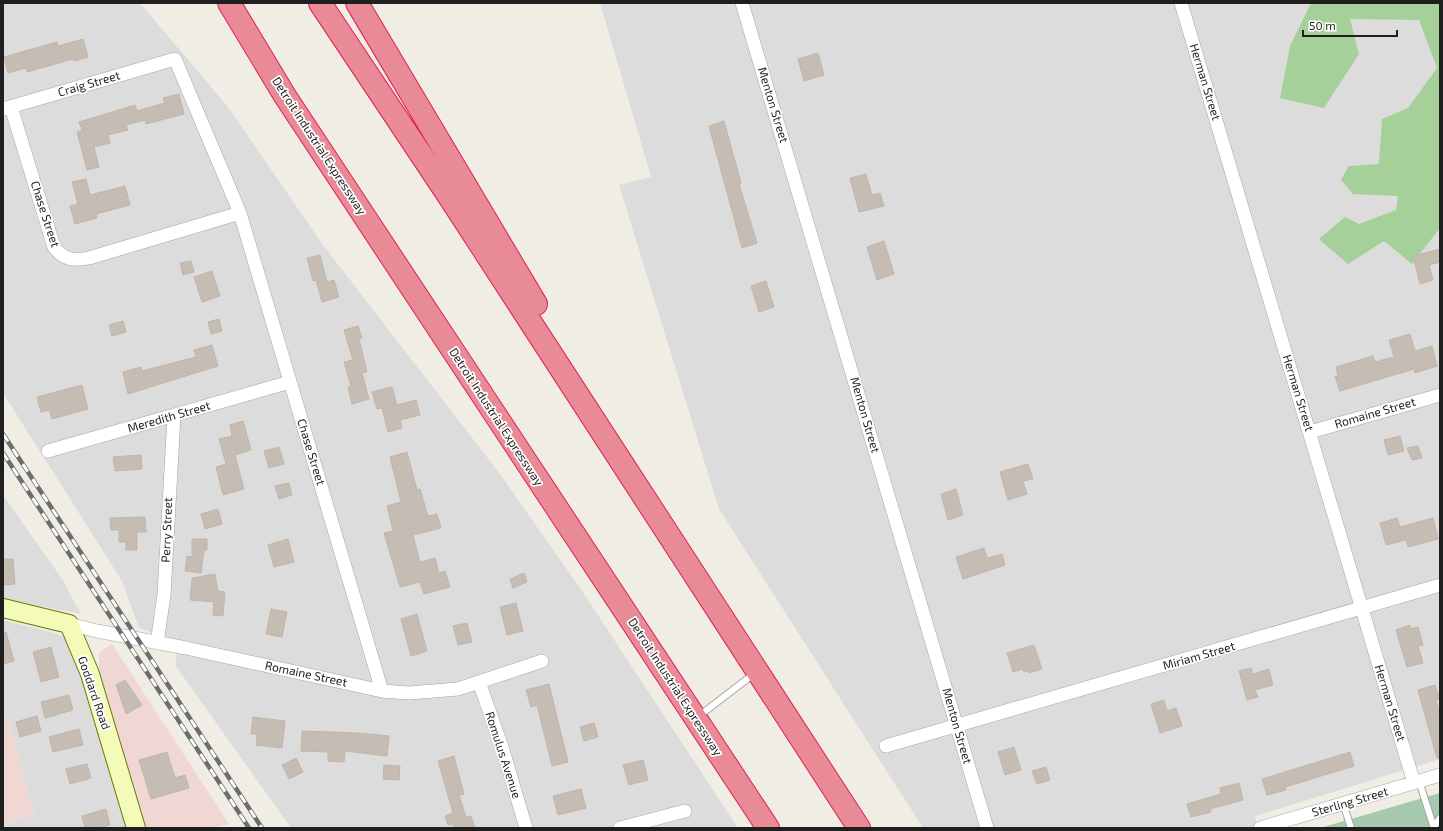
<svg xmlns="http://www.w3.org/2000/svg" width="1443" height="831" font-family="'Exo 2',sans-serif">
  <style>
    .residential { fill: #dddcdc }
    .commercial { fill: #f1d7d4 }
    .forest { fill: #a6d099 }
    .cemetery { fill: #a5caad }
    .building { fill: #c5bcb4; stroke: #c2b5a7 }
    .lines { fill: none; stroke-linecap: round; stroke-linejoin: round }
    .service-casing { stroke: #a6a6a6; stroke-width: 8 }
    .minor-casing { stroke: #a6a6a6; stroke-width: 14 }
    .secondary-casing { stroke: #667a02; stroke-width: 20 }
    .motorway-casing { stroke: #e02056; stroke-width: 24 }
    .service { stroke: #fff; stroke-width: 6 }
    .minor { stroke: #fff; stroke-width: 13 }
    .secondary { stroke: #f4fbb8; stroke-width: 18 }
    .motorway { stroke: #e98b97; stroke-width: 22 }
    .rail-casing { stroke: #6d6d6d; stroke-width: 4.5 }
    .rail { stroke: #fff; stroke-width: 3; stroke-dasharray: 9; stroke-linecap: butt }
    .labels { text-anchor: middle; stroke-width: 3.5; stroke-linejoin: round; paint-order: stroke }
    .street-label { font-size: 12px; fill: #1f1f1f; stroke: #fff }
  </style>
  <rect width="100%" height="100%" fill="#f0ede5"/>
  <path class="residential" d="M3,3H140L228,107L323,245L500,474L582,591L738,828H291L175,665L179,641L139,628L122,581L3,393Z
    M600,3H1440V759L1255,816L1258,828H923L719,509L619,185L651,177Z
    M3,495L62,579L81,614L3,599Z
    M3,620L54,633L64,637L72,648L130,828H3V824L34,815L7,714L3,715Z"/>
  <path class="commercial" d="M112,644L229,824L214,828H143L116,736L99,668V655L101,651Z
    M7,714L34,815L3,824V715Z"/>
  <path class="forest" d="M1311,3H1440V228L1412,264L1384,241L1348,264L1319,239L1345,217L1359,224L1396,210L1398,196L1353,194L1341,180L1349,166L1379,164L1382,119L1408,108L1437,68L1419,20L1350,19L1359,54L1324,108L1280,98L1290,46Z"/>
  <path class="cemetery" d="M1440,793V828H1320Z"/>
  <path class="building" d="M83,39L88,57L74,61L73,59L27,72L26,68L8,73L4,57L57,42L58,46Z
    M818,53L824,75L804,81L798,59Z
    M179,94L184,114L146,124L145,120L126,125L128,130L108,135L110,143L94,147L99,167L87,170L77,132L82,130L79,122L135,105L137,111L165,103L163,98Z
    M724,121L741,183L739,184L757,243L742,248L709,126Z
    M866,174L872,195L880,193L884,206L859,212L850,178Z
    M86,179L90,195L125,186L130,205L96,214L97,218L75,224L70,206L78,204L72,182Z
    M884,241L894,274L877,280L867,247Z
    M1440,249V262L1429,265L1433,280L1420,284L1413,256Z
    M320,255L327,282L334,280L339,297L322,302L316,280L313,281L307,258Z
    M191,261L194,272L183,275L180,263Z
    M212,271L220,296L202,302L194,277Z
    M766,281L774,307L759,312L751,286Z
    M219,319L222,331L211,334L208,322Z
    M123,321L126,332L112,336L109,325Z
    M358,326L362,338L359,339L367,372L362,373L369,399L352,404L348,387L351,386L344,362L353,360L344,330Z
    M1410,334L1415,351L1432,346L1437,366L1415,373L1414,369L1340,391L1335,376H1338L1336,367L1373,356L1375,362L1394,357L1389,340Z
    M212,345L218,366L128,394L123,372L141,367L142,371L196,357L194,350Z
    M82,385L88,409L52,419L49,410L41,412L37,397Z
    M392,387L397,405L416,400L420,415L400,420L402,428L388,432L382,408L377,409L372,392Z
    M243,421L251,450L235,455L244,489L223,495L216,467L226,464L219,439L232,436L230,425Z
    M1400,436L1404,451L1388,455L1384,440Z
    M1418,446L1422,458L1412,460L1407,448Z
    M279,447L284,464L269,468L264,451Z
    M407,452L417,490L420,489L428,516L437,514L441,528L413,535L420,562L435,558L439,573L445,571L450,587L424,594L420,582L400,587L384,533L393,531L387,506L401,502L390,457Z
    M141,455L142,469L115,471L113,457Z
    M1028,464L1033,479L1023,481L1027,494L1008,500L1000,472Z
    M289,483L292,495L279,499L275,486Z
    M956,489L963,515L948,520L941,494Z
    M218,509L222,524L205,529L201,514Z
    M145,517L146,532H137V550H126V542H119V530H111L110,518Z
    M1397,518L1400,527L1433,518L1438,539L1408,547L1406,540L1386,545L1380,523Z
    M192,539H207V550H204L201,573L185,571L187,556L192,557Z
    M288,539L294,562L274,567L268,545Z
    M984,548L987,558L1002,554L1005,565L963,579L956,557Z
    M3,559H13L15,584L3,585Z
    M524,573L527,582L513,588L510,579Z
    M215,574L218,591L225,592L223,616L213,615L214,602L190,600L192,578Z
    M516,603L523,631L507,635L500,607Z
    M271,609L287,612L282,637L266,634Z
    M417,614L427,651L411,656L401,619Z
    M467,623L472,642L458,645L453,626Z
    M1410,625L1411,629L1418,627L1423,645L1418,646L1423,663L1407,667L1396,630Z
    M3,632H6L14,661L3,664Z
    M1034,645L1042,669L1029,673L1028,670L1024,672L1023,669L1013,672L1007,653Z
    M51,647L59,677L41,682L33,652Z
    M1251,668L1253,674L1269,669L1273,685L1255,690L1258,697L1247,700L1239,671Z
    M125,680L142,705L126,714L116,685Z
    M549,684L568,762L552,766L537,705L531,707L526,690Z
    M1435,685L1440,699L1436,700L1440,714V758H1437L1418,690Z
    M69,695L73,710L45,718L41,702Z
    M1164,700L1167,711L1176,708L1182,726L1160,733L1151,704Z
    M37,716L41,731L20,737L16,722Z
    M253,717L285,721L282,748L256,745L257,734H251Z
    M594,723L598,737L584,741L580,727Z
    M79,729L83,745L53,752L49,737Z
    M302,731L358,733L389,736L387,756L345,751L344,762L328,761V752L301,751Z
    M1014,747L1021,770L1005,775L998,752Z
    M167,752L175,778L185,775L189,788L151,799L139,760Z
    M1350,752L1354,766L1285,787L1286,790L1267,795L1262,779Z
    M454,756L464,794L459,795L466,817L471,816L475,828H454L453,824L448,825L445,816L453,813L438,761Z
    M296,758L303,772L289,779L282,765Z
    M643,760L648,780L629,785L623,765Z
    M87,764L91,778L70,784L66,769Z
    M384,765L400,766L399,780L383,779Z
    M1046,767L1050,780L1037,784L1032,771Z
    M1239,783L1243,800L1210,809L1211,812L1191,817L1187,804L1221,794L1220,788Z
    M581,789L586,808L558,815L553,796Z
    M106,809L110,825L98,828H85L82,816Z"/>
  <g class="lines">
    <defs>
      <path id="service" d="M699,716L755,673
        M1419,781L1434,828
        M1343,803L1351,828
        M1434,827L1440,818"/>
      <path id="minor" d="M742,3L987,828
        M1181,3L1414,783
        M11,107L54,247C64,260 74,261 89,258L240,213
        M3,109L175,59L240,213L382,691
        M1310,432L1440,395
        M48,451L290,382
        M69,624L97,631L186,648L382,691L409,693L458,689L542,661
        M157,643L164,595L174,416
        M479,682L503,750L526,828
        M886,746L1440,585
        M620,828L685,811
        M1260,828L1440,775"/>
      <path id="secondary" d="M3,608L69,624L90,674L136,828"/>
      <path id="motorway" d="M229,3L285,96L768,828
        M320,3L450,198L859,828
        M357,3L536,304"/>
    </defs>
    <use href="#service" class="service-casing"/>
    <use href="#minor" class="minor-casing"/>
    <use href="#secondary" class="secondary-casing"/>
    <use href="#motorway" class="motorway-casing"/>
    <use href="#service" class="service"/>
    <use href="#minor" class="minor"/>
    <use href="#secondary" class="secondary"/>
    <use href="#motorway" class="motorway"/>
    <defs>
      <path id="rail" d="M3,434L262,828
        M3,453L249,828"/>
    </defs>
    <use href="#rail" class="rail-casing"/>
    <use href="#rail" class="rail"/>
  </g>
  <g class="labels">
    <g class="street-label">
      <text transform="translate(1205 82) rotate(73)" y="4">Herman Street</text>
      <text transform="translate(89 84) rotate(-16)" y="4">Craig Street</text>
      <text transform="translate(773 105) rotate(73)" y="4">Menton Street</text>
      <text transform="translate(319 146) rotate(57)" y="4">Detroit Industrial Expressway</text>
      <text transform="translate(45 214) rotate(72)" y="4">Chase Street</text>
      <text transform="translate(1298 393) rotate(73)" y="4">Herman Street</text>
      <text transform="translate(1375 413) rotate(-16)" y="4">Romaine Street</text>
      <text transform="translate(865 415) rotate(74)" y="4">Menton Street</text>
      <text transform="translate(169 417) rotate(-16)" y="4">Meredith Street</text>
      <text transform="translate(496 417) rotate(57)" y="4">Detroit Industrial Expressway</text>
      <text transform="translate(311 452) rotate(73)" y="4">Chase Street</text>
      <text transform="translate(167 530) rotate(-88)" y="4">Perry Street</text>
      <text transform="translate(1199 656) rotate(-16)" y="4">Miriam Street</text>
      <text transform="translate(306 674) rotate(12)" y="4">Romaine Street</text>
      <text transform="translate(675 687) rotate(57)" y="4">Detroit Industrial Expressway</text>
      <text transform="translate(94 693) rotate(71)" y="4">Goddard Road</text>
      <text transform="translate(1390 703) rotate(73)" y="4">Herman Street</text>
      <text transform="translate(957 726) rotate(74)" y="4">Menton Street</text>
      <text transform="translate(503 755) rotate(72)" y="4">Romulus Avenue</text>
      <text transform="translate(1350 802) rotate(-16)" y="4">Sterling Street</text>
    </g>
  </g>
  <rect width="1443" height="831" fill="none" stroke="#1f1f1f" stroke-width="8"/>
  <path d="M1303 30v6h94v-6" fill="none" stroke="#1f1f1f" stroke-width="2"/>
  <text x="1309" y="30" font-size="12" fill="#1f1f1f" stroke="#ffffff" stroke-width="3" paint-order="stroke">50 m</text>
</svg>
